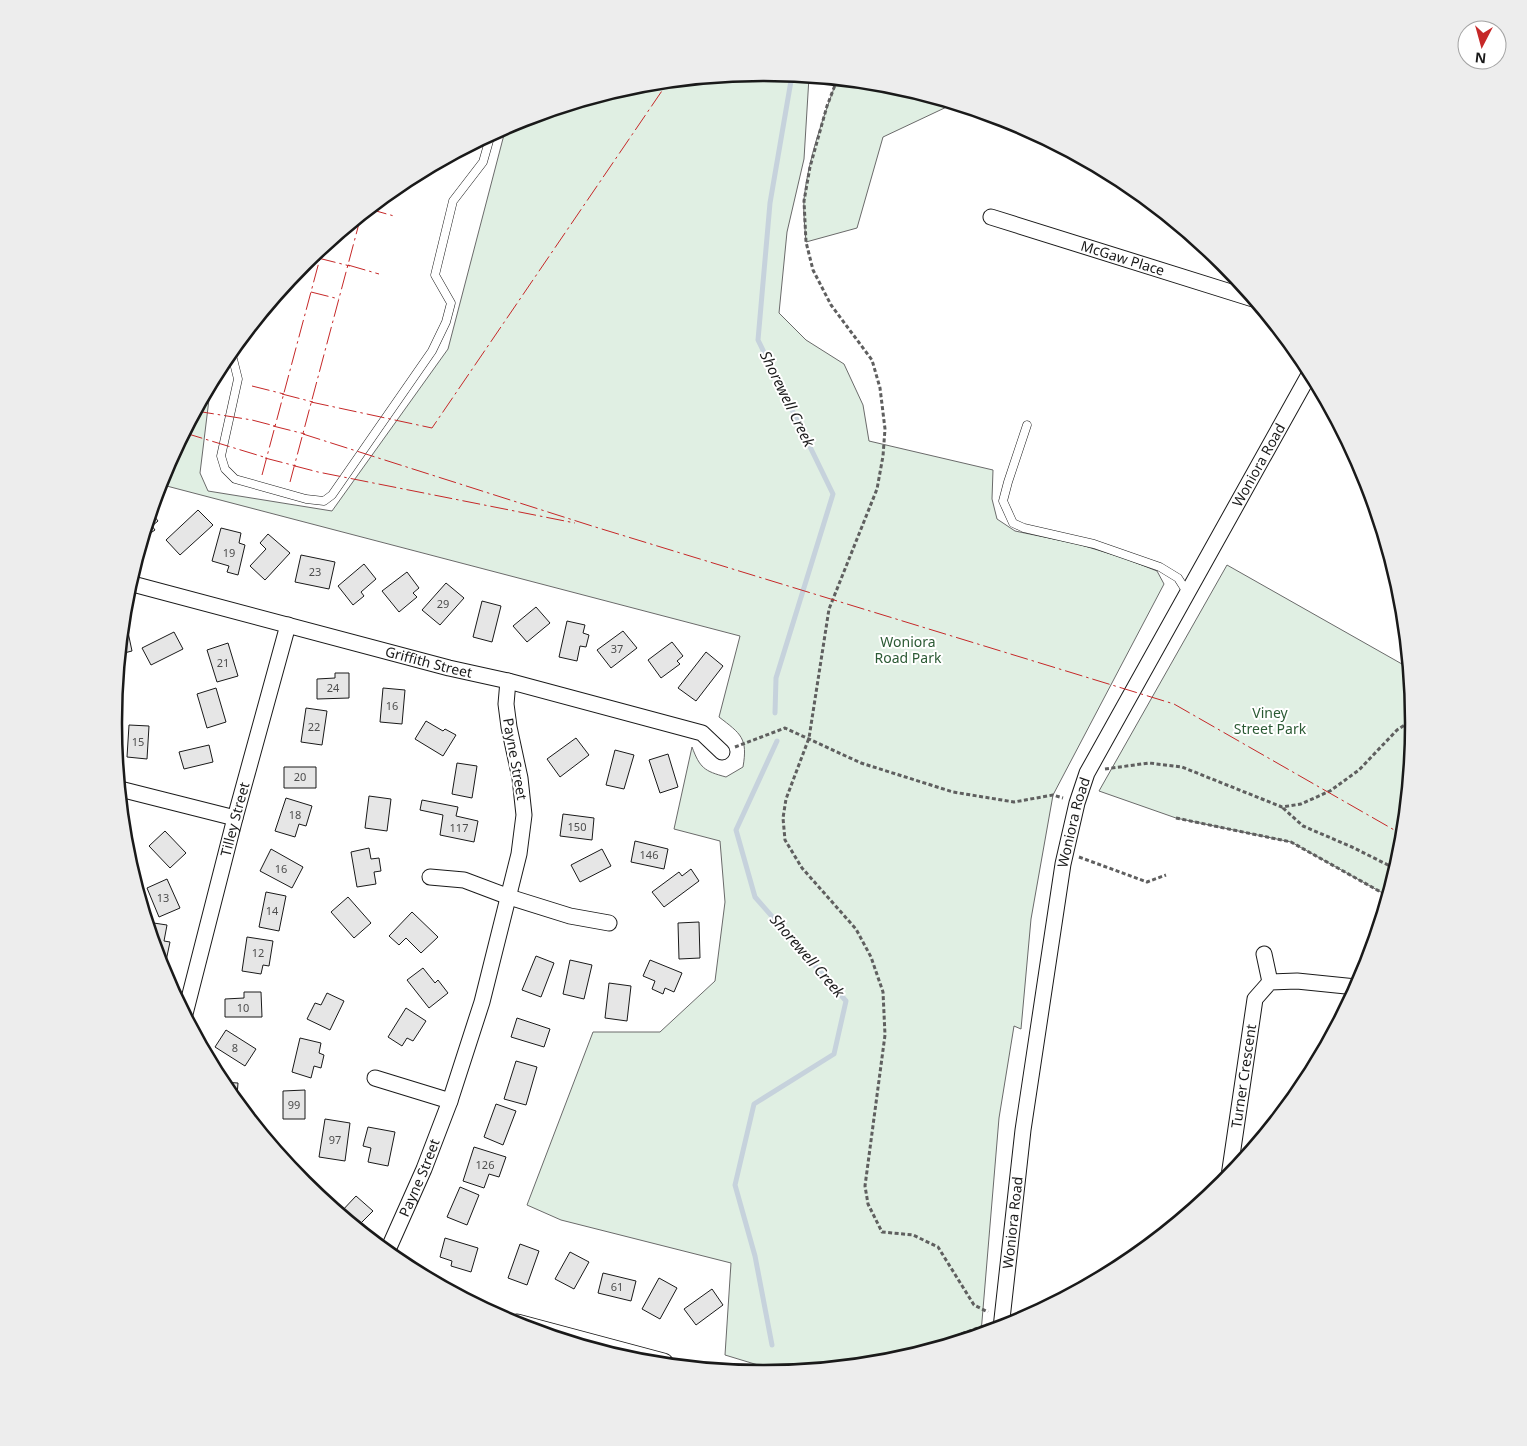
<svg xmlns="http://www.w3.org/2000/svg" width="1527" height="1446" font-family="'Noto Sans',sans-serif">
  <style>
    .green { fill: #e0efe3; stroke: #6a6a6a }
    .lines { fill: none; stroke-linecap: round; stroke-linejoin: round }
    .stream { stroke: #c6d2dc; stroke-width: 5 }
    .building { fill: #e6e6e6; stroke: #1a1a1a }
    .lane-casing { stroke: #1a1a1a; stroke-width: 9 }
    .street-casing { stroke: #1a1a1a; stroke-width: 17 }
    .secondary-casing { stroke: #1a1a1a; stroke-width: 23 }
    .path { stroke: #5f5f5f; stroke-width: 3; stroke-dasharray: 4 2.5; stroke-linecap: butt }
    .lane { stroke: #fff; stroke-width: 8 }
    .street { stroke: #fff; stroke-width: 15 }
    .secondary { stroke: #fff; stroke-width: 21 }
    .power { stroke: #c62828; stroke-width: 1; stroke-dasharray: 18 4 2.5 4; stroke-linecap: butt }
    .labels { text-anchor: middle; stroke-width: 4; stroke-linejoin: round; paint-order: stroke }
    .number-label { font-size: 11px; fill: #4d4d4d }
    .street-label { font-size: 14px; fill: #1a1a1a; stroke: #fff }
    .park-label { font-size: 14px; fill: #2b5a34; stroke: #fff }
    .water-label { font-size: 15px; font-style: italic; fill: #1a1a1a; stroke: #fff }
    .rim { fill: none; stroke: #1a1a1a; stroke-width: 2.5 }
  </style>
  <rect width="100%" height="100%" fill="#fff"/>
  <path class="green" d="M764,73L809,77L804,159L787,232L779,313L806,340L844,364L863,405L869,441L993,470L992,499L997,519L1015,531L1078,544L1124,558L1157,571L1164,584L1053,795L1031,919L1021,1029L1014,1026L999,1118L981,1333L890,1361L781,1372L725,1355L731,1263L561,1220L527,1205L593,1032H660L715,981L725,902L720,841L674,829L692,747C700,768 704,771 726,777L743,767C748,738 741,734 719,717L740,636L159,484L163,474L211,383L200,473L208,491L332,511L448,349L506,127L515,122L637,85Z
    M837,80L891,85L953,104L883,137L857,228L806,242C805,228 803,213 804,199C808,159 823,118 837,80Z
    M1227,565L1409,668L1414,723L1401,850L1388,896L1291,842L1176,818L1099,791Z"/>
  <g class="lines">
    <path class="stream" d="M775,713L776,678L833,494L758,340L770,203L792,75
      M772,1345L755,1256L735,1185L754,1104L834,1054L846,1001L755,897L736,830L777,741"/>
  </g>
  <path class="building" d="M198,510L213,525L180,555L166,540Z
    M151,512L158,521L152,526L155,530L143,538Z
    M221,528L241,533L239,543L245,545L238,575L227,572L229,566L212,561Z
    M268,534L290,553L265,580L250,566L266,549L260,543Z
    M301,555L335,562L329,589L295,582Z
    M364,564L376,579L361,592L364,596L353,605L338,586Z
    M407,572L419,588L413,593L417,597L399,612L382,591Z
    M446,583L464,598L440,625L422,610Z
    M482,601L501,606L492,642L473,637Z
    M536,607L550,623L527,642L513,626Z
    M123,618H125L132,651L120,654Z
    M567,621L585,625L583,633L589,635L586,647L580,646L577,661L559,657Z
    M623,631L637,648L611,668L597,650Z
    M174,632L183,649L151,665L142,648Z
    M672,642L683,656L677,661L680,664L661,678L648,660Z
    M228,643L238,676L217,682L207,650Z
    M706,652L723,666L696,701L678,688Z
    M335,673H349V698L317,699V679L335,678Z
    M216,688L226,722L207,728L197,694Z
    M383,688L405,690L402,724L380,722Z
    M306,708L327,711L322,745L301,742Z
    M426,721L443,731L445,729L456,735L443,756L415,739Z
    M129,725L149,726L147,759L127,757Z
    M576,738L589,755L560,777L547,759Z
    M209,745L213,762L184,769L179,752Z
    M615,750L634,755L624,789L606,785Z
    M668,754L678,787L660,793L649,760Z
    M457,763L477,766L472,798L452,794Z
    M284,767H316V788H284Z
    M369,796L391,799L387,831L365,828Z
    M286,798L312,806L306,826L299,824L295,837L275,831Z
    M422,800L458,807L456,816L478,821L474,842L440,835L443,815L420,810Z
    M563,814L594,818L592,840L560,836Z
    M165,831L186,853L170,868L149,846Z
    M635,841L668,849L664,869L631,862Z
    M369,848L371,859L379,858L381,871L374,872L376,884L357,887L351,852Z
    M271,849L303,867L292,888L260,871Z
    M602,849L611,866L580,882L571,865Z
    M691,869L699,881L664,907L652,892L679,872L682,876Z
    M167,879L180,908L159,917L147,888Z
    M266,892L286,896L279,931L259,927Z
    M348,897L371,923L354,938L331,912Z
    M412,912L438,937L421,953L406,938L399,945L389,936Z
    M147,922L167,925L164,941L170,942L166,961L159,959Z
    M699,922L700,958L679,959L678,923Z
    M247,937L273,941L269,966L263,965L261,974L242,971Z
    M536,956L554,963L541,997L522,990Z
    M570,960L592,965L584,999L563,994Z
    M650,960L682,973L674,992L665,988L663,994L652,989L655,981L643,976Z
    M423,968L435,983L438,980L448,993L429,1008L407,980Z
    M609,983L631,986L627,1021L605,1018Z
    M244,992H261L262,1017H225V999L244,998Z
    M327,993L344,1001L330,1030L307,1019L315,1003L321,1005Z
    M406,1008L426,1021L413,1041L407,1038L402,1046L388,1037Z
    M517,1018L550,1029L544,1047L511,1037Z
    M226,1030L256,1049L245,1066L215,1047Z
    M300,1038L321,1043L319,1053L324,1055L321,1068L314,1066L311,1078L292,1072Z
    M516,1061L537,1067L526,1105L504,1099Z
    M221,1082L238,1083L237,1096L232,1095Z
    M305,1090V1119H283V1091Z
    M496,1104L516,1111L503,1145L484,1137Z
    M325,1119L350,1123L345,1161L319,1157Z
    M368,1127L395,1132L388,1166L368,1162L371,1148L363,1146Z
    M474,1147L506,1157L499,1177L489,1174L484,1188L463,1181Z
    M460,1187L479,1195L467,1225L447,1217Z
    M356,1196L373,1211L357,1227L340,1213Z
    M445,1238L478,1248L471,1272L451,1266L452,1261L440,1257Z
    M520,1244L539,1251L527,1285L508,1278Z
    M570,1252L589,1262L574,1289L555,1279Z
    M603,1273L636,1281L631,1301L598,1293Z
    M659,1278L677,1288L660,1319L642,1309Z
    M712,1289L723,1305L696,1325L684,1309Z"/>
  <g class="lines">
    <defs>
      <path id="lane" d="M228,355L233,359L238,379L221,456L225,469L235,479L306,499L324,501L332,495L432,351L446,322L451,303L435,275L453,201L483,162L491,134
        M1027,425L1008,482L1003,501L1013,523L1024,528L1094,544L1160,567L1178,578L1187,592"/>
      <g id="street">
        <path id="s1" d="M991,217L1253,299"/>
        <path id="s2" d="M129,583L449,668L508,681L702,733L722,752"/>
        <path d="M120,789L235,818"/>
        <path d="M430,877L464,880L509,897L570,916L609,923"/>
        <path d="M1264,954L1270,982"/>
        <path id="s3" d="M185,1014L235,818L288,625"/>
        <path d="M375,1078L450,1101"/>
        <path id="s4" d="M1229,1176L1255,999L1270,982L1297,981L1356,987"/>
        <path id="s5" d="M387,1252L424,1169L450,1101L482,1002L519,854L524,815L520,778L509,727L506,704L508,681"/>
        <path id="s6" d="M1001,1328L1023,1130L1063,864L1077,803L1087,773L1310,373"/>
      </g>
      <path id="secondary" d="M517,1325L663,1364"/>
    </defs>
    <use href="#lane" class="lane-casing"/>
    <use href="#street" class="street-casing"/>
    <use href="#secondary" class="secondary-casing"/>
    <path class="path" d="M837,80L827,106L810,167L804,201L806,242L813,270L831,305L872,360L880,388L885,429L883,456L877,489L829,609L809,738L786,799L783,818L785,840L802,868L856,929L871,957L883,992L885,1035L865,1186L868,1204L882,1232L913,1235L938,1247L974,1305L988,1312
      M735,747L785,728L861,763L953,792L1014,802L1053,795L1063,798
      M1105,769L1149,763L1182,767L1282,807L1301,804L1330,791L1359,770L1397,730L1414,719
      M1283,808L1303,826L1352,847L1388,865L1396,867
      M1176,818L1291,842L1388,896
      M1079,857L1147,882L1166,875
      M1389,866L1395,873
      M945,1344L961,1334L987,1325"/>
    <use href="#lane" class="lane"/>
    <use href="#street" class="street"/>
    <use href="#secondary" class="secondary"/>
    <path class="power" d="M369,209L394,216
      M318,258L350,266
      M348,265L379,274
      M311,292L339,299
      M252,386L284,394
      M282,394L313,402
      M311,402L432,428L668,82
      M196,411L252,420L275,426
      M273,426L305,434
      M185,433L267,458
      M303,434L592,526L1174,704L1403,835
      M265,458L296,466
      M295,466L318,472L575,523
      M262,475L323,247
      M290,482L361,216"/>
  </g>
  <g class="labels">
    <g class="number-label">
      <text x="229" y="557">19</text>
      <text x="315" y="576">23</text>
      <text x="443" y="608">29</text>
      <text x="617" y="653">37</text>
      <text x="223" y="667">21</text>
      <text x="333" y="692">24</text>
      <text x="392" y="710">16</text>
      <text x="314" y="731">22</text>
      <text x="138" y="746">15</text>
      <text x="300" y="781">20</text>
      <text x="295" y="819">18</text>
      <text x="577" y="831">150</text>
      <text x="459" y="832">117</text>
      <text x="649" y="859">146</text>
      <text x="281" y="873">16</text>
      <text x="163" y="902">13</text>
      <text x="272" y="915">14</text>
      <text x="258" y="957">12</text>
      <text x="243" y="1012">10</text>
      <text x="235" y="1052">8</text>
      <text x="294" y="1109">99</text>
      <text x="335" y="1144">97</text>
      <text x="485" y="1169">126</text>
      <text x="617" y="1291">61</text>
    </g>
    <g class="street-label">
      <text dy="5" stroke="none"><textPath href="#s1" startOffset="138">McGaw Place</textPath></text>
      <text dy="5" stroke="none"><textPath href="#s6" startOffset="915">Woniora Road</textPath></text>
      <text dy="5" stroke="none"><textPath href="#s2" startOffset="310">Griffith Street</textPath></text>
      <text transform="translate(515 759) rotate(80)" y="5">Payne Street</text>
      <text dy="5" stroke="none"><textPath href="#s3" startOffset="201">Tilley Street</textPath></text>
      <text dy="5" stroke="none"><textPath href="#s6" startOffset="511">Woniora Road</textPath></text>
      <text dy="5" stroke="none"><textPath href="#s4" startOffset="101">Turner Crescent</textPath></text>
      <text dy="5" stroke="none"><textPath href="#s5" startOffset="81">Payne Street</textPath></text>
      <text dy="5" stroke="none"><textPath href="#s6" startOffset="106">Woniora Road</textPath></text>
    </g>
    <g class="park-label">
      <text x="908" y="647">Woniora<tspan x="908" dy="16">Road Park</tspan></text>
      <text x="1270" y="718">Viney<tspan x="1270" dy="16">Street Park</tspan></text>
    </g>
    <g class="water-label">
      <text transform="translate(787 399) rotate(64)" y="5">Shorewell Creek</text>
      <text transform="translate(807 956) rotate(49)" y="5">Shorewell Creek</text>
    </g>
  </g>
  <path d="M0 0H1527V1446H0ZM763 81H764A641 641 0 0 1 1405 722V724A641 641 0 0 1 764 1365H763A641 641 0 0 1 122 724V722A641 641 0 0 1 763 81Z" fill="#ededed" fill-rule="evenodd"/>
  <path class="rim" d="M763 81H764A641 641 0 0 1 1405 722V724A641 641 0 0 1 764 1365H763A641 641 0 0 1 122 724V722A641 641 0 0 1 763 81Z"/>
  <g transform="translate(1482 45) rotate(186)"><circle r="24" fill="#ffffff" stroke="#a3a3a3"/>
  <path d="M0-4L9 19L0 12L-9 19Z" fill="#c62828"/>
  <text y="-8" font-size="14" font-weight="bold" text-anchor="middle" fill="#1a1a1a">N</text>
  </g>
</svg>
